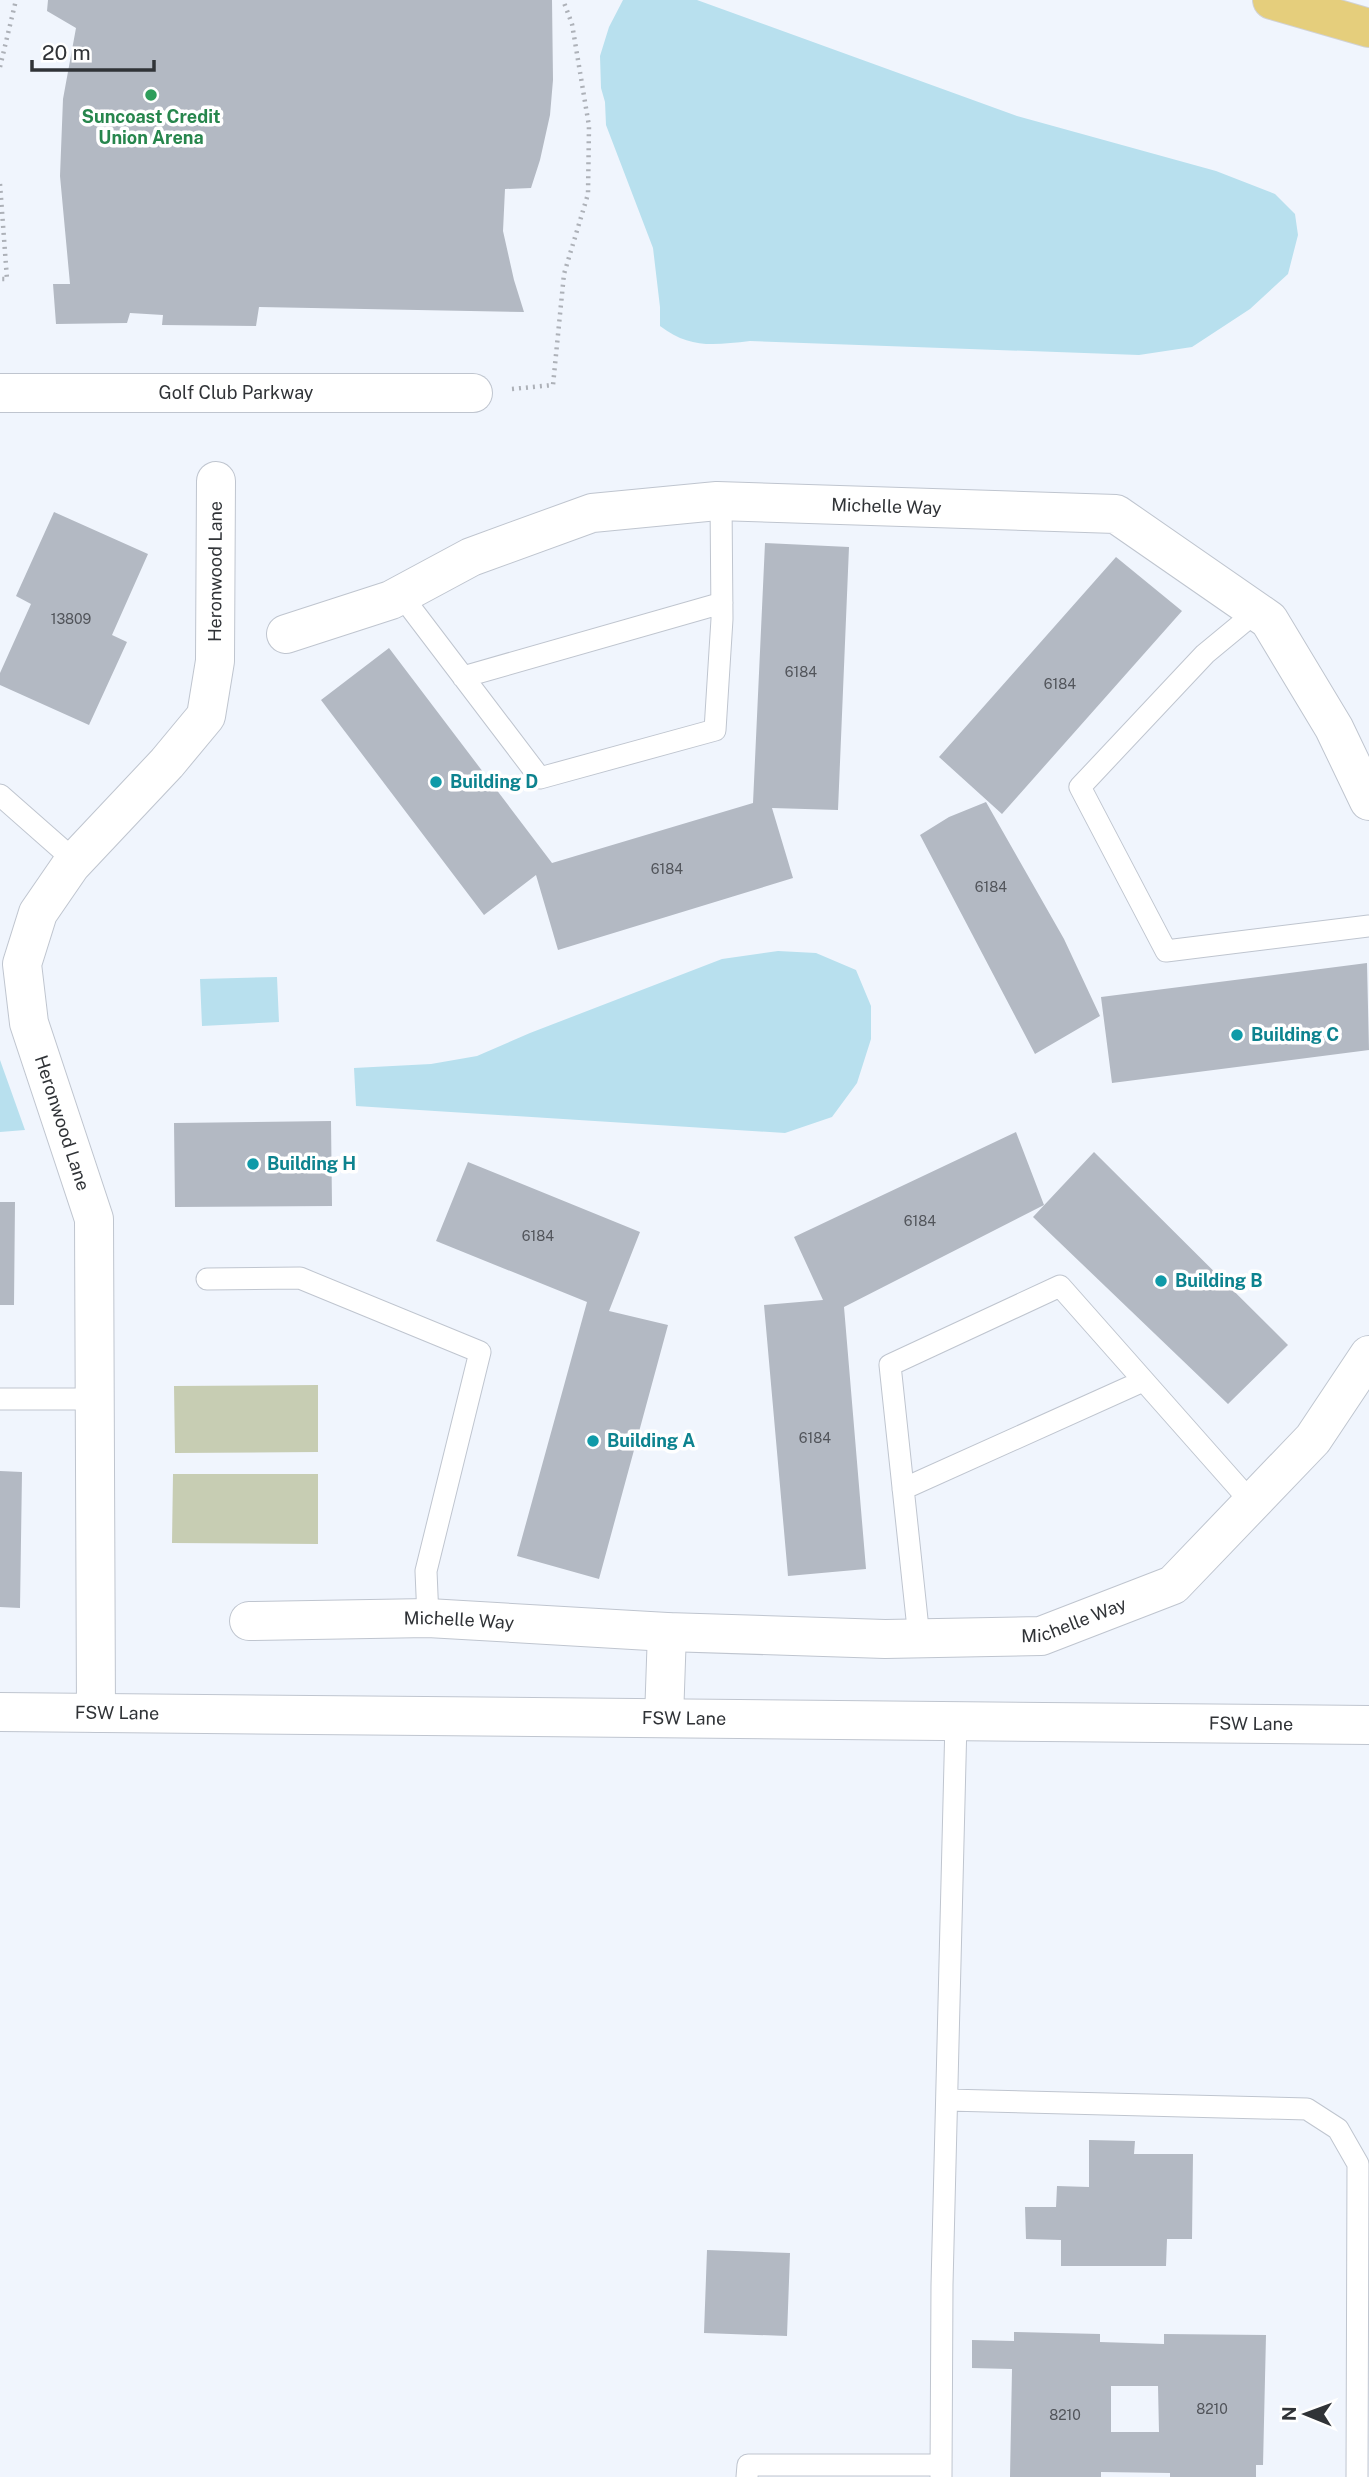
<svg xmlns="http://www.w3.org/2000/svg" width="1369" height="2477" font-family="'Public Sans',sans-serif">
  <style>
    .green { fill: #c7cdb3 }
    .water { fill: #b8e0ee }
    .building { fill: #b3b9c3; fill-rule: evenodd }
    .lines { fill: none; stroke-linecap: round; stroke-linejoin: round }
    .lane-casing { stroke: #bfc5cf; stroke-width: 23 }
    .street-casing { stroke: #bfc5cf; stroke-width: 40 }
    .primary-casing { stroke: #d1d2d3; stroke-width: 40 }
    .path { stroke: #adb1b8; stroke-width: 4.5; stroke-dasharray: 2 5; stroke-linecap: butt }
    .lane { stroke: #fff; stroke-width: 21 }
    .street { stroke: #fff; stroke-width: 38 }
    .primary { stroke: #e5ce7c; stroke-width: 38 }
    .leisure-dot { fill: #2e9e5b; stroke: #fff; stroke-width: 2.5 }
    .culture-dot { fill: #0f9aa8; stroke: #fff; stroke-width: 2.5 }
    .labels { text-anchor: middle; stroke-width: 7; stroke-linejoin: round; paint-order: stroke }
    .number-label { font-size: 14px; fill: #51545a }
    .leisure-label { font-size: 18px; font-weight: bold; fill: #27864d; stroke: #fff }
    .street-label { font-size: 18px; fill: #303337; stroke: #fff }
    .culture-label { font-size: 18px; font-weight: bold; fill: #0d838f; stroke: #fff; text-anchor: start }
  </style>
  <rect width="100%" height="100%" fill="#f0f5fd"/>
  <path class="green" d="M318,1385V1452L175,1453L174,1386Z
    M173,1474H318V1544L172,1543Z"/>
  <path class="water" d="M623,0H697L1017,116L1216,171L1275,194L1295,214L1298,235L1288,274L1250,309L1192,347L1139,355L750,341C714,345 690,349 660,326V307L653,248L606,125L605,102L601,88L600,56L609,27Z
    M778,951L816,953L856,970L871,1006V1039L857,1083L832,1117L785,1133L356,1106L354,1068L431,1064L477,1056L530,1033L722,959Z
    M277,977L279,1022L202,1026L200,979Z
    M0,1060L25,1130L0,1132Z"/>
  <path class="building" d="M48,0H552L553,80L550,115L540,160L531,188L505,189L503,231L514,280L524,312L259,307L256,326L162,325L163,315L130,313L127,323L56,324L53,284H70L60,176L63,99L76,28L47,11Z
    M54,512L148,554L112,635L127,642L89,725L0,685V673L31,604L16,596Z
    M765,543L849,547L838,810L772,808L793,878L558,950L536,875L484,915L321,700L389,648L552,863L753,803Z
    M1116,557L1182,611L1002,814L939,757Z
    M986,802L1064,939L1100,1016L1035,1054L920,835L949,817Z
    M1367,963L1369,1050L1112,1083L1101,997Z
    M331,1121L332,1206L175,1207L174,1123Z
    M1016,1132L1044,1205L844,1307L866,1569L788,1576L764,1305L823,1300L794,1237Z
    M1094,1152L1288,1345L1228,1404L1033,1217Z
    M468,1162L640,1232L609,1311L668,1325L599,1579L517,1556L587,1302L436,1241Z
    M0,1202H15L14,1305H0Z
    M0,1471L22,1472L20,1608L0,1607Z
    M1089,2140L1135,2141L1134,2154H1193L1192,2239H1167L1166,2266H1061V2240L1026,2239L1025,2207H1056L1057,2186L1089,2187Z
    M707,2250L790,2253L787,2336L704,2333Z
    M1014,2332L1100,2334V2342L1164,2344V2334L1266,2335L1263,2465H1256V2477H1170V2473L1101,2472V2477H1010L1012,2369L972,2368V2340L1014,2341ZM1111,2386H1158L1159,2432H1111Z"/>
  <g class="lines">
    <defs>
      <path id="lane" d="M401,595L540,778L715,730L722,619L721,501
        M1257,611L1205,654L1080,787L1166,951L1369,926
        M463,677L722,603
        M0,795L75,861
        M207,1279L300,1278L480,1352L426,1571L428,1618
        M0,1399H95
        M903,1489L1143,1381
        M919,1638L890,1365L1060,1286L1252,1503
        M947,2100L1307,2109L1338,2129L1358,2164L1357,2477
        M747,2477L748,2465H941
        M941,2477L942,2285L956,1721"/>
      <g id="street">
        <path id="s1" d="M0,393H473"/>
        <path id="s2" d="M286,634L391,600L471,557L592,513L717,501L1116,514L1269,620L1334,728L1369,801"/>
        <path id="s3" d="M249,1621L428,1618L667,1632L885,1639L1041,1636L1173,1585L1313,1439L1369,1355"/>
        <path id="s4" d="M0,1712L1369,1725"/>
        <path id="s5" d="M96,1713L94,1219L29,1023L22,964L38,913L71,865L167,763L206,716L215,661L216,481"/>
        <path d="M664,1718L667,1632"/>
      </g>
      <path id="primary" d="M1272,0L1369,28"/>
    </defs>
    <use href="#lane" class="lane-casing"/>
    <use href="#street" class="street-casing"/>
    <use href="#primary" class="primary-casing"/>
    <path class="path" d="M0,67L16,0
      M0,184L7,279H0
      M512,389L553,385L564,274L588,194L589,126L572,24L563,0"/>
    <use href="#lane" class="lane"/>
    <use href="#street" class="street"/>
    <use href="#primary" class="primary"/>
  </g>
  <circle class="leisure-dot" cx="151" cy="95" r="7"/>
  <g class="culture-dot">
    <circle cx="436" cy="782" r="7"/>
    <circle cx="1237" cy="1035" r="7"/>
    <circle cx="253" cy="1164" r="7"/>
    <circle cx="1161" cy="1281" r="7"/>
    <circle cx="593" cy="1441" r="7"/>
  </g>
  <g class="labels">
    <g class="number-label">
      <text x="71" y="624">13809</text>
      <text x="801" y="677">6184</text>
      <text x="1060" y="689">6184</text>
      <text x="667" y="874">6184</text>
      <text x="991" y="892">6184</text>
      <text x="920" y="1226">6184</text>
      <text x="538" y="1241">6184</text>
      <text x="815" y="1443">6184</text>
      <text x="1212" y="2414">8210</text>
      <text x="1065" y="2420">8210</text>
    </g>
    <g class="leisure-label">
      <text x="151" y="123">Suncoast Credit<tspan x="151" dy="21">Union Arena</tspan></text>
    </g>
    <g class="street-label">
      <text dy="6" stroke="none"><textPath href="#s1" startOffset="236">Golf Club Parkway</textPath></text>
      <text dy="6" stroke="none"><textPath href="#s2" startOffset="625">Michelle Way</textPath></text>
      <text dy="6" stroke="none"><textPath href="#s5" startOffset="1218">Heronwood Lane</textPath></text>
      <text transform="translate(62 1123) rotate(72)" y="6">Heronwood Lane</text>
      <text dy="6" stroke="none"><textPath href="#s3" startOffset="828">Michelle Way</textPath></text>
      <text dy="6" stroke="none"><textPath href="#s3" startOffset="210">Michelle Way</textPath></text>
      <text dy="6" stroke="none"><textPath href="#s4" startOffset="117">FSW Lane</textPath></text>
      <text dy="6" stroke="none"><textPath href="#s4" startOffset="684">FSW Lane</textPath></text>
      <text dy="6" stroke="none"><textPath href="#s4" startOffset="1251">FSW Lane</textPath></text>
    </g>
    <g class="culture-label">
      <text x="450" y="788">Building D</text>
      <text x="1251" y="1041">Building C</text>
      <text x="267" y="1170">Building H</text>
      <text x="1175" y="1287">Building B</text>
      <text x="607" y="1447">Building A</text>
    </g>
  </g>
  <g transform="translate(1306 2414) rotate(271)" stroke="#ffffff" stroke-width="5" paint-order="stroke">
  <path d="M0-5L12 26L0 18L-12 26Z" fill="#303337"/>
  <text y="-10" font-size="19" font-weight="bold" text-anchor="middle" fill="#303337">N</text>
  </g>
  <path d="M32 60v10h122v-10" fill="none" stroke="#303337" stroke-width="3.5"/>
  <text x="42" y="60" font-size="21" fill="#303337" stroke="#ffffff" stroke-width="5" paint-order="stroke">20 m</text>
</svg>
